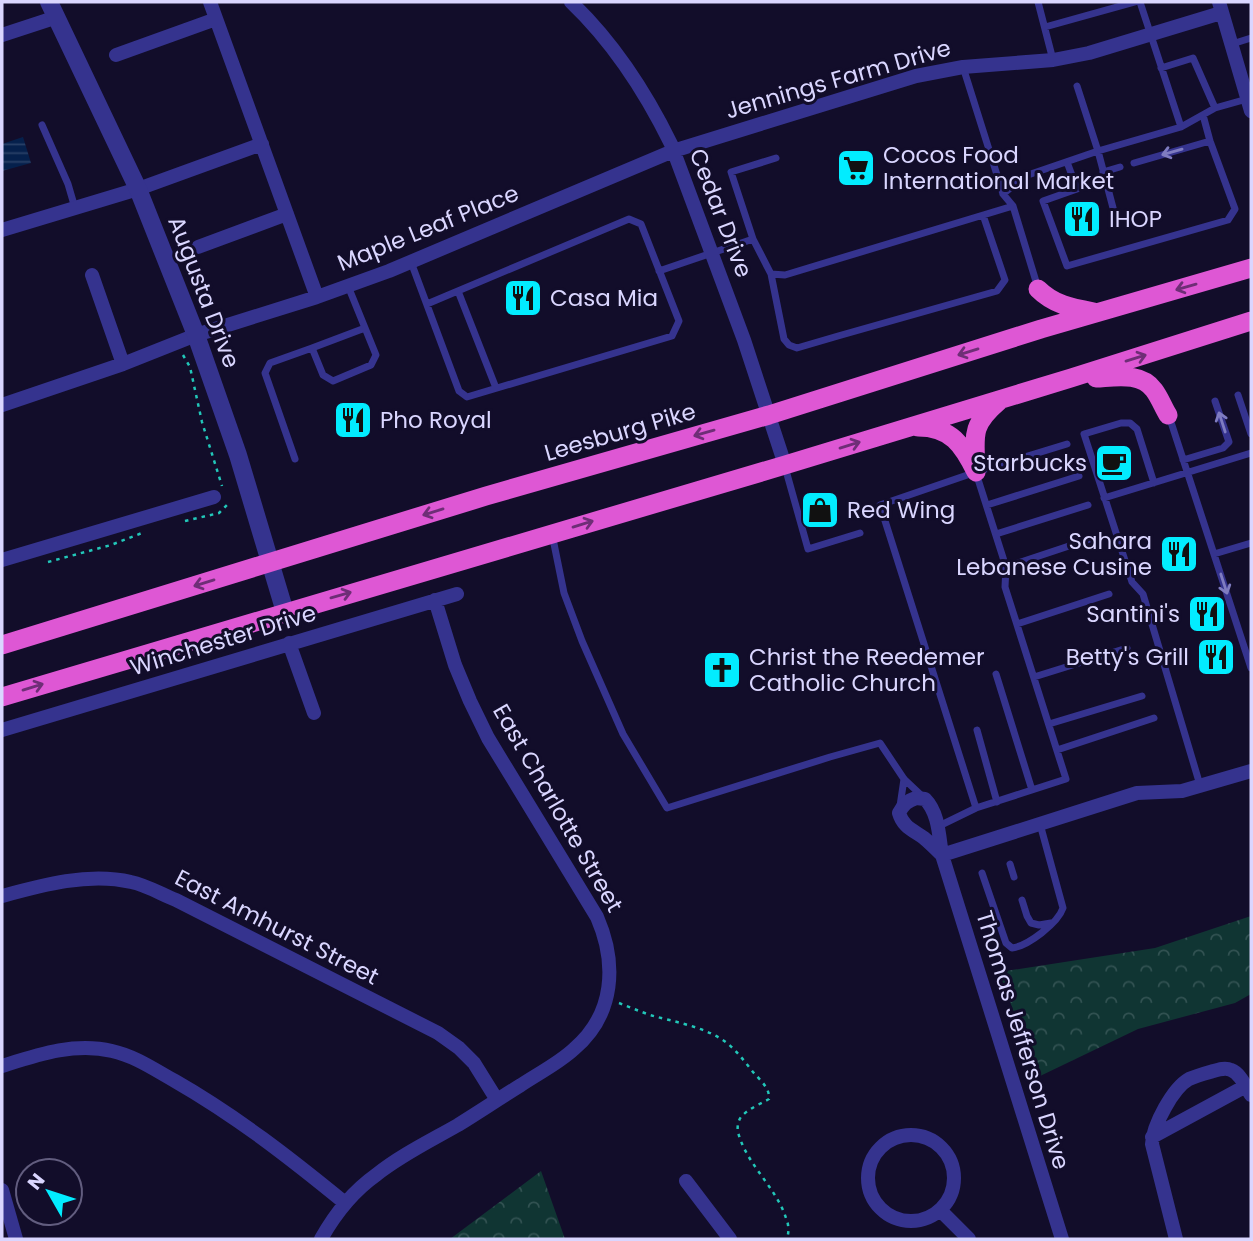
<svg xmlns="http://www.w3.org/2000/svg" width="1253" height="1241" font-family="Poppins,sans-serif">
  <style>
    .forest { fill: url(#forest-crowns) }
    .water { fill: url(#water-rules) }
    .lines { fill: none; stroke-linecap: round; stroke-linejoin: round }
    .path { stroke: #22c7b9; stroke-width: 2.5; stroke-dasharray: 3.5 5; stroke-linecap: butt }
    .service { stroke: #35338e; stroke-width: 7 }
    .minor { stroke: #35338e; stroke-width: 14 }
    .tertiary { stroke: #35338e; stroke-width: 18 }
    .trunk { stroke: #de57d4; stroke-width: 19 }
    .oneway { stroke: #7f7cc1 }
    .oneway2 { stroke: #6e2e76 }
    .labels { text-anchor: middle; stroke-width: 6; stroke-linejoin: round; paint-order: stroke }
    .street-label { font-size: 23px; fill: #dad6ff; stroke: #120d2a }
    .poi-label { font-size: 23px; fill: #dad6ff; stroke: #120d2a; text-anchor: start }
  </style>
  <defs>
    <pattern id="forest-crowns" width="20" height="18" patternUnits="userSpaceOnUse" patternTransform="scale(1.75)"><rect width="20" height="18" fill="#103533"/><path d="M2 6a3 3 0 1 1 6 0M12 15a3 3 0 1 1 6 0" fill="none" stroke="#325252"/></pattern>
    <pattern id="water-rules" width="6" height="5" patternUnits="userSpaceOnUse" patternTransform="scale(1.75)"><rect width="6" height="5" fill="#05204c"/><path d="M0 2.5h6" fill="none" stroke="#294067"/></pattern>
  </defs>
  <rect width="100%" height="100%" fill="#120d2a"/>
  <path class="forest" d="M1251,916V994L1235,1003L1138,1029L1038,1077L999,972L1155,948Z
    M541,1171L565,1239H450Z"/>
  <path class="water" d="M23,137L31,163L2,171V144Z"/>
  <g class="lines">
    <path class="path" d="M183,355L190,367L202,422L222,486
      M185,521L219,513L228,504L227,502
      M48,562L111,545L142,533
      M619,1003C629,1007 639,1011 650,1015C675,1022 706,1027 727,1043C737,1051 745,1062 753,1072C760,1080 770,1088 769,1099C760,1104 748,1109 741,1117C738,1121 737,1127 738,1132C746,1164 776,1187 786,1218C789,1225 789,1232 787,1239"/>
    <path class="service" d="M1038,2L1053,60
      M1140,2L1181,127
      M1045,27L1135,2
      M1232,44L1251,38
      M963,67L1003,194L1013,206L1038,288
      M1161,68L1193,58L1215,108
      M1077,86L1098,151L1117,223
      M42,125L68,184L75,208
      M1067,162L1077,189L1043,201L1067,266L1228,220L1235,209L1210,141L1203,115
      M1134,163L1210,141
      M1103,172L1120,167
      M1003,194L1025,176L1098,151L1181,127L1215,108L1247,99
      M753,239L731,172L776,158
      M411,262L459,391L467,397L672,336L679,321L641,224L629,219L427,304
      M659,271L753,239L771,274L785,275L1013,206
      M771,274L784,339L789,345L797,348L838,336L997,291L1005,280L983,215
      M348,286L376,355L371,365L333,381L323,375L312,348L365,328
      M458,291L496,388
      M1238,395L1251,434
      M1169,416L1251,668
      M295,459L265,373L270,363L312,348
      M1183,460L1223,448L1229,442L1215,401
      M785,467L808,549L860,533
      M1154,483L1137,429L1130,423H1121L1084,434L1132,582L1143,594L1200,785
      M1104,498L1251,453
      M987,505L1079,476
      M552,534L564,593L582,641L623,734L667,808L830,757L880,743L904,779L922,796
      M996,534L1088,505
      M1214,554L1251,543
      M1006,567L1096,537
      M1017,624L1109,594
      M996,674L1032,790
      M1034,677L1127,648
      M1049,724L1142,696
      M977,730L997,802
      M1057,750L1154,718
      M900,806L904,779
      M976,808L880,505L976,472L1067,444
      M939,826L976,808L1066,779L1005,587L1006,567L976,473
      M1010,864L1014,877
      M982,873L1006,943L1012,948C1028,946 1058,923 1063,908L1040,824
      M1022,900L1027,916L1031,923L1039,925L1051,923"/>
    <path class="minor" d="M210,2L317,297
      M571,2C614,43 645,91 671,144L744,340L785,465
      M1219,2L1251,111
      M2,35L57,17
      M116,55L216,19
      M2,230L138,189L262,144
      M198,247L287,214
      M92,275L123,364
      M2,405L123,364L196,335L317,297L389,271L673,151L916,76L963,67L1053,60L1089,53L1221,13
      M2,560L214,497
      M289,643L314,713
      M2,730L457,594
      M916,798L925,799C939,813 939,837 942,855C936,849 930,843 924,838C913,830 903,827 899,813C903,805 907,801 916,798Z
      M2,896C42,885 89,872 131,882C146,885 161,894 176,900L438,1033L459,1048L474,1063L497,1100
      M2,1066C37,1055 74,1042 112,1051C135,1056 155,1070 175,1081C236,1116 290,1158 345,1203
      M868 1178a43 43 0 1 1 86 0a43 43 0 1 1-86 0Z
      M1152,1137L1246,1086
      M686,1181L730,1239
      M2,1190L16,1239
      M940,1210L969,1239
      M321,1239C335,1214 352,1192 376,1175C401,1155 430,1141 458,1125C479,1112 500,1098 521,1085C539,1073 559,1063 574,1049C615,1014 617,963 597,917L488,738L470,701L455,665L435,600
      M1062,1239L942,855L1137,793L1182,791L1251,771
      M1176,1239L1152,1144C1153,1125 1173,1088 1189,1079C1196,1076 1203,1074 1210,1072C1217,1070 1225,1067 1231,1070C1240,1073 1246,1087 1251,1095"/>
    <path class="tertiary" d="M49,2L138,189L196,335L238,455L285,612"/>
    <path class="trunk" d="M1038,289C1054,305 1072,308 1094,312
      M1096,378C1116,377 1141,372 1154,390C1160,398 1163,407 1168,415
      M918,427C951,427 963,445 976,472
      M976,467C974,434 972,424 999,401
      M2,645L486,496L769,415L1041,329L1251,268
      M2,697L785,465L1071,378L1251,321"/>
  </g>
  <defs><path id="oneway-shaft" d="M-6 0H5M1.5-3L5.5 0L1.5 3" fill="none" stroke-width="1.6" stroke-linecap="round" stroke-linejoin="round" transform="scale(1.75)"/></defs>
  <g class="oneway">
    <use href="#oneway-shaft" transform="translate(1172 152) rotate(164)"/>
    <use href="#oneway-shaft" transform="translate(1222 422) rotate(-108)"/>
    <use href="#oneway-shaft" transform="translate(1224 584) rotate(72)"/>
  </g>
  <g class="oneway2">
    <use href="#oneway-shaft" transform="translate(1186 287) rotate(164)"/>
    <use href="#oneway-shaft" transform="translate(968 352) rotate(163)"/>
    <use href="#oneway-shaft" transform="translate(1136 358) rotate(-17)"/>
    <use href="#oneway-shaft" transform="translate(704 433) rotate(164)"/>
    <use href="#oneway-shaft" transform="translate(850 445) rotate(-17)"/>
    <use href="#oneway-shaft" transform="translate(433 512) rotate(163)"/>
    <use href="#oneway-shaft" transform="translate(583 524) rotate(-17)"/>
    <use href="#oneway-shaft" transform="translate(204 583) rotate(163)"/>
    <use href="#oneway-shaft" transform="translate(341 595) rotate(-16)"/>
    <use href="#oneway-shaft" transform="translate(33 687) rotate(-17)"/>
  </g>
  <defs>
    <symbol id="supermarket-square" viewBox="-11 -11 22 22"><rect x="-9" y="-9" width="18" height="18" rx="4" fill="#02ecff" stroke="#120d2a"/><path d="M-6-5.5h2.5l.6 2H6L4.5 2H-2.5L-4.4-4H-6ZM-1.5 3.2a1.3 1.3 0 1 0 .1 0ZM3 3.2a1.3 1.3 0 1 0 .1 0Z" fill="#111"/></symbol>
    <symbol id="restaurant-square" viewBox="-11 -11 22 22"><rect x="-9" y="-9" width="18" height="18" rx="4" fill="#02ecff" stroke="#120d2a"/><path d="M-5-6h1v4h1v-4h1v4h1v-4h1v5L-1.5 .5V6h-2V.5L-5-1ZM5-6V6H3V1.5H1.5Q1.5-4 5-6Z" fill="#111"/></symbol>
    <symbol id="cafe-square" viewBox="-11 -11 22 22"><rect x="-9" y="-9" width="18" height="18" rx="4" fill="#02ecff" stroke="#120d2a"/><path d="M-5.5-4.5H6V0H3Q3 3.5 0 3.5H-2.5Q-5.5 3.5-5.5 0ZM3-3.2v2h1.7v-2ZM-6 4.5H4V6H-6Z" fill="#111"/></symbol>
    <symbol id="shop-square" viewBox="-11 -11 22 22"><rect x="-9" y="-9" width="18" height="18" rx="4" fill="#02ecff" stroke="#120d2a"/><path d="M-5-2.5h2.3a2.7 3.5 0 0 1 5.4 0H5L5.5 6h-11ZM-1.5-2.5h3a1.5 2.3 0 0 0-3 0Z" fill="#111"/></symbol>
    <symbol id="church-square" viewBox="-11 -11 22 22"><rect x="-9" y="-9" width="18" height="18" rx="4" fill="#02ecff" stroke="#120d2a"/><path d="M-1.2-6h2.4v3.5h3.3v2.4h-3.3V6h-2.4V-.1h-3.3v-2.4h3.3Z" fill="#111"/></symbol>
  </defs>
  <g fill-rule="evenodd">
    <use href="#supermarket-square" x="834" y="146" width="44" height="44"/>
    <use href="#restaurant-square" x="1060" y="197" width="44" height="44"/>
    <use href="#restaurant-square" x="501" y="276" width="44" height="44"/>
    <use href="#restaurant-square" x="331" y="398" width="44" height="44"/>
    <use href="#cafe-square" x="1092" y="441" width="44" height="44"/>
    <use href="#shop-square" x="798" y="488" width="44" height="44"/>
    <use href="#restaurant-square" x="1157" y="532" width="44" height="44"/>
    <use href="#restaurant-square" x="1185" y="592" width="44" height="44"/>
    <use href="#restaurant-square" x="1194" y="635" width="44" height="44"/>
    <use href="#church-square" x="700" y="648" width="44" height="44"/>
  </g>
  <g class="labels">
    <g class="street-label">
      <text transform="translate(838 79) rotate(-16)" y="8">Jennings Farm Drive</text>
      <text transform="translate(721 213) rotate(69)" y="8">Cedar Drive</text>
      <text transform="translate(428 228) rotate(-22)" y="8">Maple Leaf Place</text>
      <text transform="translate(204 292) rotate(69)" y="8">Augusta Drive</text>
      <text transform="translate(620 432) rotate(-16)" y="8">Leesburg Pike</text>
      <text transform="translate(223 640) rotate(-17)" y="8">Winchester Drive</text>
      <text transform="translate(558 808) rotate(60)" y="8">East Charlotte Street</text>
      <text transform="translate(277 927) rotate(27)" y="8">East Amhurst Street</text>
      <text transform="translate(1023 1040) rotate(73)" y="8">Thomas Jefferson Drive</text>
    </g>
    <g class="poi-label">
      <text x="883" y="163">Cocos Food<tspan x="883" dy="26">International Market</tspan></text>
      <text x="1109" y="227">IHOP</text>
      <text x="550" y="306">Casa Mia</text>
      <text x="380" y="428">Pho Royal</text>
      <text x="1087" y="471" text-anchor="end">Starbucks</text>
      <text x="847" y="518">Red Wing</text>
      <text x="1152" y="549" text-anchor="end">Sahara<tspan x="1152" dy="26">Lebanese Cusine</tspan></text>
      <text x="1180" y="622" text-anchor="end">Santini's</text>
      <text x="749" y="665">Christ the Reedemer<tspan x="749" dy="26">Catholic Church</tspan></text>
      <text x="1189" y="665" text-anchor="end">Betty's Grill</text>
    </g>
  </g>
  <rect width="1253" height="1241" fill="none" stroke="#dad6ff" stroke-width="7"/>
  <g transform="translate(49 1192) rotate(309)"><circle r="33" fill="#120d2a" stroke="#625d7f" stroke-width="2"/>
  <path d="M0-5L12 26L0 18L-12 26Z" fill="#02ecff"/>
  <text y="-10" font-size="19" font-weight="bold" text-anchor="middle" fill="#dad6ff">N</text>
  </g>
</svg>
